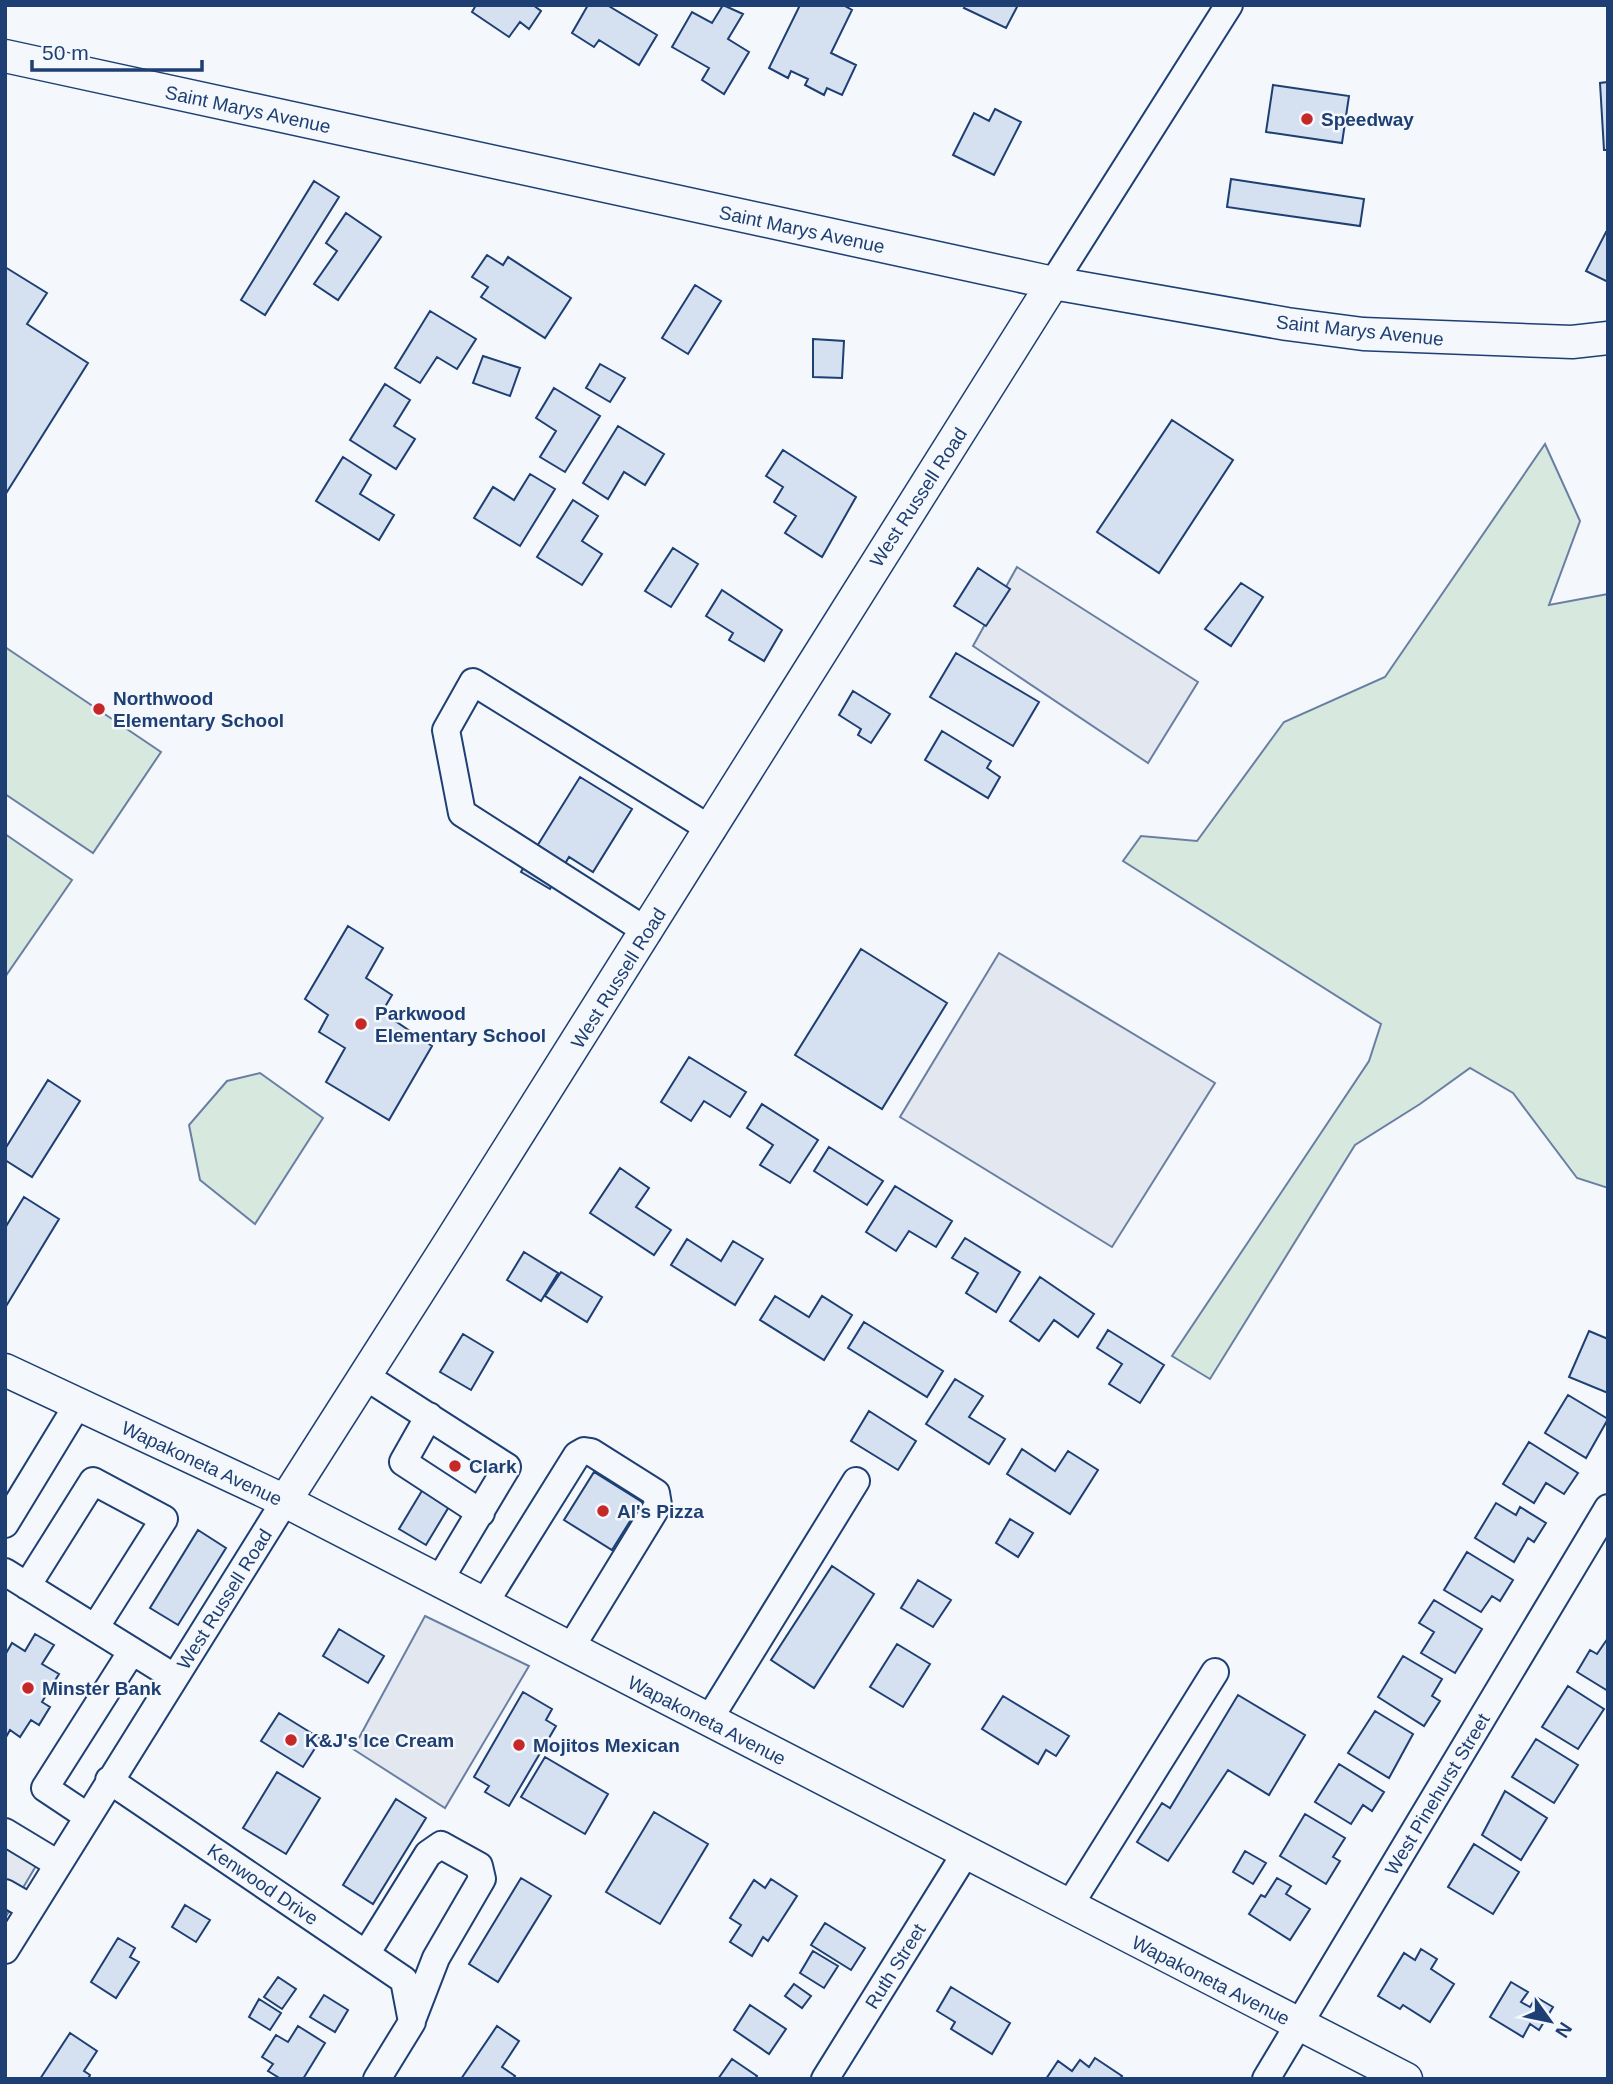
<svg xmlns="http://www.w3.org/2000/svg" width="1613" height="2084" font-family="Arial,sans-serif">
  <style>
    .green { fill: #d7e8df; stroke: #687fa3; stroke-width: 2 }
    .parking { fill: #e3e8f0; stroke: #687fa3; stroke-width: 2 }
    .building { fill: #d5e0f0; stroke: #1d3f73; stroke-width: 2 }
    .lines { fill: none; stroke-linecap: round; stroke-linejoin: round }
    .minor-casing { stroke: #1d3f73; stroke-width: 30 }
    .major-casing { stroke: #1d3f73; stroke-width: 35 }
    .minor { stroke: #f4f7fb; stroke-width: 26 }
    .major { stroke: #f4f7fb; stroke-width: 32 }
    .poi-dot { fill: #c62828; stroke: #f4f7fb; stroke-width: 2.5 }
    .labels { text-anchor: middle; stroke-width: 5; stroke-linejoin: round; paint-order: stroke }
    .street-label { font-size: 19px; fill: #1d3f73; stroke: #f4f7fb }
    .poi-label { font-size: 19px; font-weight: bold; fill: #1d3f73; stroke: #f4f7fb; text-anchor: start }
  </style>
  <rect width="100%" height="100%" fill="#f4f7fb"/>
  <path class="green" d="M1545,444L1580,521L1549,605L1608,594V1188L1577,1178L1513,1093L1470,1068L1420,1104L1355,1145L1210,1379L1172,1356L1369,1061L1381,1024L1123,861L1141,836L1197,841L1284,722L1385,677Z
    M5,647L161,752L93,853L5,794Z
    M5,834L72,880L5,977Z
    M260,1073L323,1118L255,1224L200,1180L189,1125L227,1081Z"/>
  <path class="parking" d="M1017,567L1198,682L1148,763L973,646Z
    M999,953L1215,1083L1112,1247L900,1117Z
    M425,1616L529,1666L445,1808L353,1749Z
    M5,1823L46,1849L5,1918Z"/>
  <path class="building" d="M476,5H533L541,11L529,29L520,22L509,37L472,12Z
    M588,5H607L657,35L639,65L599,40L594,47L572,33Z
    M723,5L743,14L728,39L749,52L724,94L702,80L709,68L672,47L692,12L712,23Z
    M800,5H843L852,10L831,53L856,65L842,95L827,88L824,95L805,85L808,79L791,71L788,78L769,68Z
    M966,5H1018L1006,28L964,8Z
    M1608,82V150H1604L1600,83Z
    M1273,85L1349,96L1342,143L1266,132Z
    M995,109L1021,122L994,175L953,155L974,113L989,121Z
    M1231,179L1364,199L1360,226L1227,207Z
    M314,181L339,197L265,315L241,300Z
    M346,213L381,237L338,300L314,284L337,251L326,243Z
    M1606,232L1608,233V282L1586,271Z
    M487,255L503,265L508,257L571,298L545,338L481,297L488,287L472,277Z
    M5,267L47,293L27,324L88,363L5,495Z
    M695,285L721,301L688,354L662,338Z
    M430,311L476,339L457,369L437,357L420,383L395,368Z
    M813,339L844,341L842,378L813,377Z
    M483,356L520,368L510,396L473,383Z
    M600,364L625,378L610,402L586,388Z
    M385,384L410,400L394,426L415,439L396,469L350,440Z
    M554,388L600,416L565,472L540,457L556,431L536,418Z
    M1172,420L1233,460L1159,573L1097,532Z
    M618,426L664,454L645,485L624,472L608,499L583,483Z
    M783,450L856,497L822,557L785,533L796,516L774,502L783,487L766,476Z
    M343,457L371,475L360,494L394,515L379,540L316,501Z
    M530,474L555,489L520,546L474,518L493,487L514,500Z
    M573,500L598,516L582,541L602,554L582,585L537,557Z
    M673,548L698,564L671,607L645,591Z
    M978,568L1010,589L986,626L954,606Z
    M1241,583L1263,597L1231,646L1205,629Z
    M722,590L782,630L764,661L729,640L733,633L706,616Z
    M956,653L1039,702L1013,746L930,697Z
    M853,691L890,714L871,743L858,735L861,729L839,715Z
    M942,731L991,761L987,768L1000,777L988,798L925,760Z
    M580,777L632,809L593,872L569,857L550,889L521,872Z
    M348,926L383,948L366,978L392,995L382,1012L432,1046L389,1120L326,1082L345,1048L319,1032L328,1015L305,999Z
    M861,949L947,1003L882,1109L795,1055Z
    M689,1057L746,1092L730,1117L704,1101L691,1121L661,1102Z
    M48,1080L80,1101L32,1177L5,1160V1149Z
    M762,1104L818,1140L790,1183L760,1165L773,1145L747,1128Z
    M829,1147L883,1181L867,1205L814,1171Z
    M620,1168L649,1188L636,1207L671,1230L654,1255L590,1213Z
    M895,1186L952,1221L936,1247L909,1231L896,1251L866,1232Z
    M24,1197L59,1219L5,1308V1228Z
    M965,1238L1020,1272L996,1312L966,1293L978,1273L952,1258Z
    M687,1239L721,1261L733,1241L763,1259L735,1305L671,1265Z
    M524,1252L558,1273L541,1301L507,1280Z
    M561,1272L602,1297L587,1322L545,1296Z
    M1040,1277L1094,1314L1078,1337L1054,1320L1039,1341L1010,1321Z
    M775,1296L809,1317L822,1296L852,1315L824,1360L760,1320Z
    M864,1322L943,1371L927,1397L848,1348Z
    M1108,1330L1164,1365L1140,1403L1109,1384L1122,1364L1097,1348Z
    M1589,1331L1608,1339V1393L1569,1377Z
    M463,1334L493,1352L471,1390L440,1372Z
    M955,1379L983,1396L969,1417L1005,1439L989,1464L926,1424Z
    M1568,1395L1608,1419L1586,1458L1545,1433Z
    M869,1411L916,1441L898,1470L851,1441Z
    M1529,1442L1578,1473L1564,1494L1546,1483L1534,1503L1503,1484Z
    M1022,1449L1055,1471L1068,1451L1098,1470L1070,1514L1007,1474Z
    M594,1472L642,1502L612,1550L564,1520Z
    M426,1484L453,1500L426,1545L399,1529Z
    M1496,1503L1516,1515L1520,1507L1546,1523L1534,1542L1528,1538L1514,1562L1475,1538Z
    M1010,1519L1033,1533L1018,1557L996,1543Z
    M198,1530L226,1548L178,1625L150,1608Z
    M1467,1552L1513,1580L1500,1601L1492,1596L1481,1612L1444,1590Z
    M832,1566L874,1594L814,1688L771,1660Z
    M918,1580L951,1600L933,1627L901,1608Z
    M1434,1600L1482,1629L1455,1673L1421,1653L1434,1632L1419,1623Z
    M339,1629L384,1656L368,1683L323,1656Z
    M35,1634L54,1645L42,1664L59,1674L42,1702L50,1707L39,1725L31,1720L20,1737L10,1730L5,1739V1655L12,1643L25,1651Z
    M1608,1638V1691L1577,1672L1590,1650L1597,1654Z
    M897,1644L930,1664L903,1707L870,1687Z
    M1403,1656L1442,1679L1432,1696L1440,1701L1424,1726L1378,1697Z
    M1568,1686L1604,1709L1578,1749L1542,1727Z
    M523,1692L552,1709L546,1720L556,1726L509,1806L485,1792L489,1786L474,1777Z
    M1238,1695L1305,1735L1269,1795L1228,1770L1168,1861L1137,1842L1162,1803L1170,1808Z
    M1003,1696L1069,1736L1056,1756L1046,1750L1038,1764L982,1729Z
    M1375,1711L1413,1734L1389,1778L1348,1753Z
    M279,1713L321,1739L303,1767L261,1741Z
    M1536,1739L1578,1765L1554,1803L1512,1777Z
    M545,1757L608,1794L585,1834L521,1797Z
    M1339,1764L1384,1792L1372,1811L1363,1805L1351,1824L1315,1802Z
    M277,1772L320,1798L286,1854L243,1828Z
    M1505,1791L1547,1818L1521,1860L1482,1835Z
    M396,1799L426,1818L373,1904L343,1885Z
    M654,1812L708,1844L660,1924L606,1892Z
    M1305,1814L1345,1838L1333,1857L1340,1861L1326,1884L1280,1856Z
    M1474,1844L1519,1872L1493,1914L1448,1887Z
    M1245,1851L1266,1863L1253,1884L1233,1872Z
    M521,1878L551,1896L498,1982L469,1964Z
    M1277,1878L1291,1886L1286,1894L1310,1909L1290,1940L1249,1914L1261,1895L1265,1897Z
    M771,1879L797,1896L768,1941L763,1937L752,1956L730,1942L741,1925L730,1918L754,1880L765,1888Z
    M185,1905L210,1920L196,1942L172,1927Z
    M825,1923L865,1948L851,1970L811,1945Z
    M118,1938L135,1948L130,1957L139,1962L116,1998L91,1982Z
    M1421,1949L1437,1959L1431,1969L1454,1984L1430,2022L1403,2005L1400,2009L1378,1996L1404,1953L1415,1960Z
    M813,1951L838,1966L824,1988L800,1973Z
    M278,1977L296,1989L282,2009L264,1997Z
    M1511,1982L1528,1992L1521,2002L1530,2007L1536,1997L1553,2007L1539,2030L1530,2024L1523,2037L1490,2017Z
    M794,1984L811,1996L802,2008L785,1996Z
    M951,1987L1010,2023L992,2054L951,2029L955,2022L937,2011Z
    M324,1995L348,2010L335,2032L310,2017Z
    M259,1999L281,2013L270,2030L249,2017Z
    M750,2005L786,2029L769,2054L734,2030Z
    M298,2026L325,2043L303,2079H281L268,2071L273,2064L262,2057L276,2035L288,2042Z
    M497,2026L519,2041L502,2067L515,2076L513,2079H461Z
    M70,2033L97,2051L84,2071L90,2075L88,2079H40Z
    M1095,2058L1122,2076L1120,2079H1046L1058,2061L1072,2071L1080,2060L1089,2067Z
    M732,2059L757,2076L755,2079H718Z"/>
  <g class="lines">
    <defs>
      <path id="minor" d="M1053,283L1229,5
        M648,932L462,813L446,730L473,682L712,830
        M365,1376L507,1467L439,1581
        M429,1416L403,1462L481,1513
        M5,1524L78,1404
        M5,1572L174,1677
        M27,1586L93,1481L164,1519L95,1628
        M484,1604L577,1455L584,1451L591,1452L656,1493L658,1505L570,1649
        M708,1721L856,1481
        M109,1780L404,1980L412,2022L377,2079
        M87,1816L45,1788L132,1651
        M5,1832L58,1864
        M5,1893L31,1908
        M1069,1906L1215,1672
        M5,1950L285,1501
        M366,1954L428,1854L441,1845L479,1866L482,1879L436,1958L412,2020
        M825,2079L965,1854
        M1266,2079L1608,1508"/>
      <path id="major" d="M5,56L1053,283L1287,324L1363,334L1572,342L1608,338
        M5,1370L285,1501L1406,2079
        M285,1501C544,1097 798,690 1053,283"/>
    </defs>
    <use href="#minor" class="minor-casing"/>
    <use href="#major" class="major-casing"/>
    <use href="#minor" class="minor"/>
    <use href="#major" class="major"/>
  </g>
  <g class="poi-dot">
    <circle cx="1307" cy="119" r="7"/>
    <circle cx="99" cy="709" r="7"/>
    <circle cx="361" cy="1024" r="7"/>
    <circle cx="455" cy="1466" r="7"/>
    <circle cx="603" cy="1511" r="7"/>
    <circle cx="28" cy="1688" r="7"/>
    <circle cx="291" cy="1740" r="7"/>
    <circle cx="519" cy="1745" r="7"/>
  </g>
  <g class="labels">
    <g class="street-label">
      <text transform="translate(248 109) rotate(12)" y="7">Saint Marys Avenue</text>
      <text transform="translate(802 229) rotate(12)" y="7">Saint Marys Avenue</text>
      <text transform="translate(1360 330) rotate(6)" y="7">Saint Marys Avenue</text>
      <text transform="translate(918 497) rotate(-57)" y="7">West Russell Road</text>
      <text transform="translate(618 978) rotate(-58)" y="7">West Russell Road</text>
      <text transform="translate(202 1463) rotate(25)" y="7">Wapakoneta Avenue</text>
      <text transform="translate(224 1599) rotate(-58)" y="7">West Russell Road</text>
      <text transform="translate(707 1720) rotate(27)" y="7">Wapakoneta Avenue</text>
      <text transform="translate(1437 1794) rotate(-59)" y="7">West Pinehurst Street</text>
      <text transform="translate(263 1884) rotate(34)" y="7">Kenwood Drive</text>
      <text transform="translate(895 1966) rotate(-58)" y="7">Ruth Street</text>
      <text transform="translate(1211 1980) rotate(27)" y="7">Wapakoneta Avenue</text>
    </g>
    <g class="poi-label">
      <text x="1321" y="126">Speedway</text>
      <text x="113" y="705">Northwood<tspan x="113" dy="22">Elementary School</tspan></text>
      <text x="375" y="1020">Parkwood<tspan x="375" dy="22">Elementary School</tspan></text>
      <text x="469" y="1473">Clark</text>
      <text x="617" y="1518">Al's Pizza</text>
      <text x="42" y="1695">Minster Bank</text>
      <text x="305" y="1747">K&amp;J's Ice Cream</text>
      <text x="533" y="1752">Mojitos Mexican</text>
    </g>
  </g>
  <rect width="1613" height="2084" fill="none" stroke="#1d3f73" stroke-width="14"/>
  <g transform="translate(1550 2021) rotate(123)" stroke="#f4f7fb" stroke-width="5" paint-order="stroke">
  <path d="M0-5L12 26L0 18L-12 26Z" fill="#1d3f73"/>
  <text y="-10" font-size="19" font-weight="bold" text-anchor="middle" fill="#1d3f73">N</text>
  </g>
  <path d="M32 60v10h170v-10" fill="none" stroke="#1d3f73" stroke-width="3.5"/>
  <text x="42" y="60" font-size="21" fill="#1d3f73" stroke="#f4f7fb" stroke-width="5" paint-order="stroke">50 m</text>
</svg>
